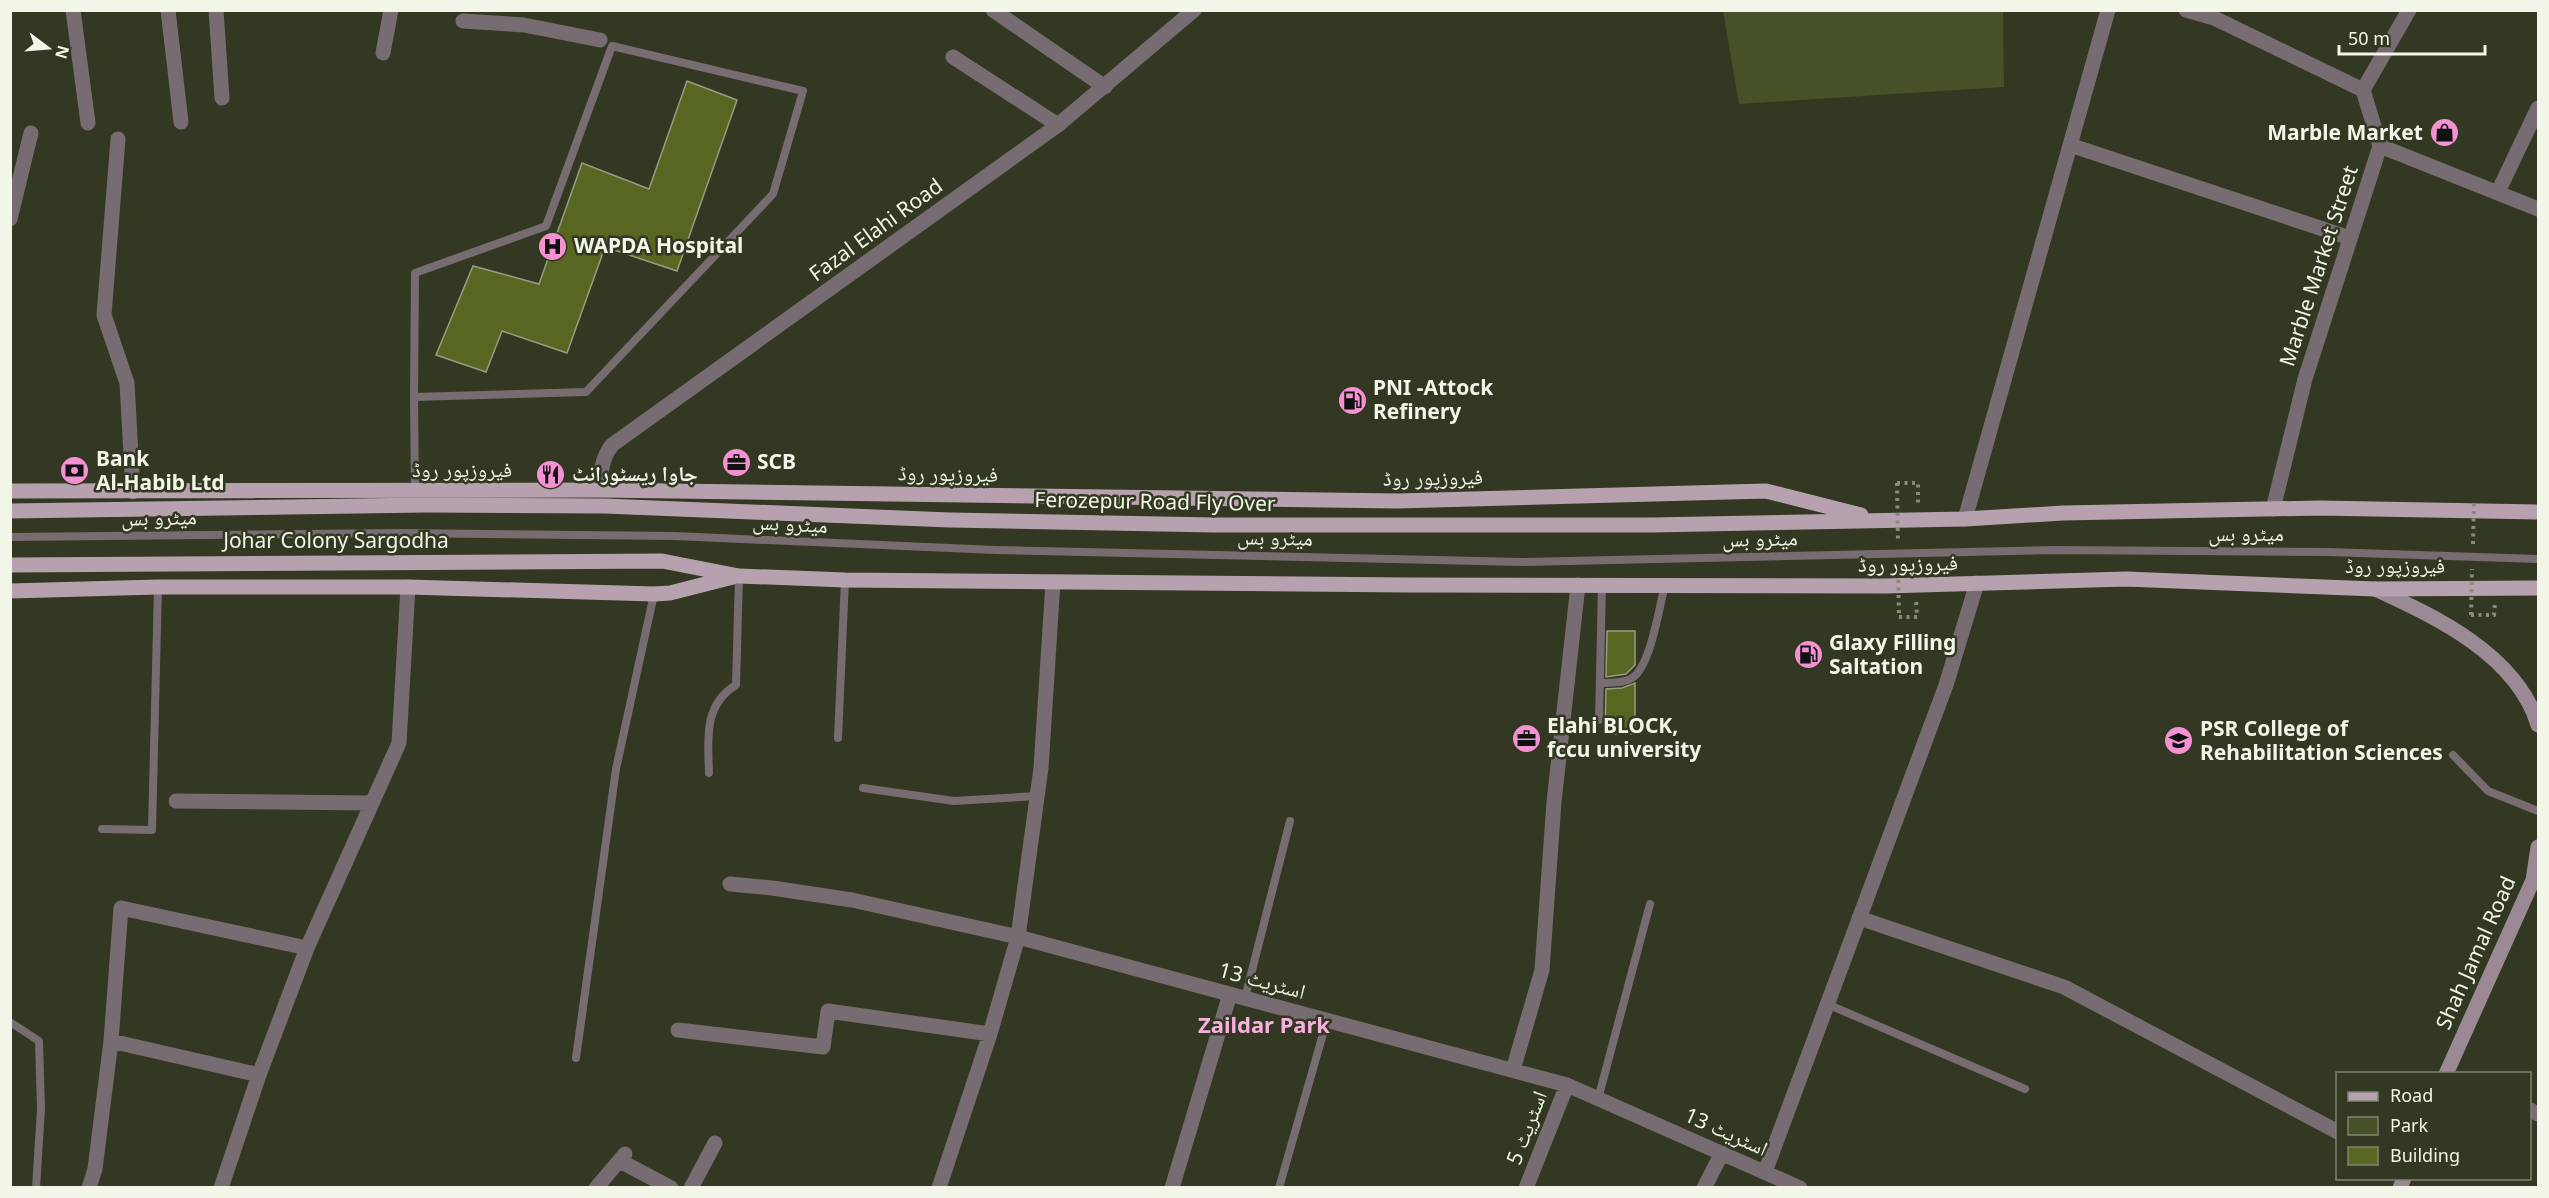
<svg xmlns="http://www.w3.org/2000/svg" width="2549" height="1198" font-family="'Noto Sans','Noto Naskh Arabic',sans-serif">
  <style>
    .green { fill: #475128 }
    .building { fill: #576722; stroke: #969d83; stroke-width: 1.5 }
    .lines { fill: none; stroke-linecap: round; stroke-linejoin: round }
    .path { stroke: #868c79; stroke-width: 4; stroke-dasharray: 3 4.5; stroke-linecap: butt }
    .service { stroke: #776c72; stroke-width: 8 }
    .minor { stroke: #776c72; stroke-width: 15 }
    .tertiary { stroke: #776c72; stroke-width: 15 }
    .secondary { stroke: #9b8a95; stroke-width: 15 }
    .primary { stroke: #b8a1af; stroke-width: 15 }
    .path-bridge { stroke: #868c79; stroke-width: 4; stroke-dasharray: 3 4.5; stroke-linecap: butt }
    .service-bridge { stroke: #776c72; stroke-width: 8 }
    .labels { text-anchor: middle; stroke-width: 5; stroke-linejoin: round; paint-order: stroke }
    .poi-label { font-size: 21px; font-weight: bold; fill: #f1f6e8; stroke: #323822; text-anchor: start }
    .street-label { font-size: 21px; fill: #f1f6e8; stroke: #323822 }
    .neighbourhood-label { font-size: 22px; font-weight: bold; fill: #f8b1de; stroke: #323822 }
  </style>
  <rect width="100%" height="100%" fill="#323822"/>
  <path class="green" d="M1723,11H2003L2004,87L1739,104Z"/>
  <path class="building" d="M687,81L737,100L677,271L605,247L567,353L502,331L486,372L436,355L473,266L539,284L582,163L649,189Z
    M1607,631H1635V665L1626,674L1606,677Z
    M1635,683V734H1605L1606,689L1622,688Z"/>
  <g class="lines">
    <path class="path" d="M1897,483H1918V504
      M2471,615H2494L2495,603
      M1899,617H1917L1916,600"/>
    <path class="service" d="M414,397L415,273L546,226L612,46L803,91L773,194L586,392L414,397L415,491
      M1600,683C1611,682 1623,684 1632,678C1651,666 1659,607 1665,585
      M1599,720L1602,585
      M838,738L845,580
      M2453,755L2488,791L2538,811
      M709,773C708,740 703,705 736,685L739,576
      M863,788L954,801L1037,796
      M102,829L152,830L158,587
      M1245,998L1290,821
      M1827,1004L2025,1089
      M10,1022L39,1041L41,1109L36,1188
      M576,1058L616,769L654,594
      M1598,1099L1650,904
      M1279,1188L1327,1020"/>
    <path class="minor" d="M73,10L88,123
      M168,10L181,122
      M216,10L222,98
      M993,10L1105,87
      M2186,10L2214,18L2363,90
      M463,21L524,25L600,40
      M383,53L391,10
      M953,57L1058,125
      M118,139L104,315L127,383L133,492
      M2070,145L2350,238
      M2380,146L2538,209
      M2498,192L2538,108
      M10,219L31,133
      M2273,509L2305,379L2380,146L2363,90L2409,10
      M1965,519L2108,10
      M176,801L372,803
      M730,884L772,888L852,900L1018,937L1567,1085L1800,1188
      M1859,918L2064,987L2338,1132
      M678,1030L823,1047L828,1011L990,1034
      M111,1041L259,1075
      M1513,1070L1542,970L1554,802L1578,585
      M2530,1110L2538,1114
      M620,1161L671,1188
      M1765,1172L1946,685L1977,583
      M89,1188L95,1169L111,1041L121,908L307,948
      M221,1188L259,1075L307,948L399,743L408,587
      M596,1188L625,1154
      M691,1188L715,1143
      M939,1188L990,1034L1018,937L1041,768L1053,582
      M1172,1188L1230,994
      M1526,1188L1567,1085
      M1704,1188L1722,1153"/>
    <path class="tertiary" d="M600,490C601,473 601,459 612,445L1058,125L1194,10"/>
    <path class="secondary" d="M2375,589C2436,617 2517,655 2538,725
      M2446,1074L2533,880L2538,847
      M2400,1188L2404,1178"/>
    <path class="primary" d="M10,491L600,490L1398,501L1766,491L1861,515
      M10,511L426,505L605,506L950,520L1214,525H1652L1965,519L2063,513L2319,508L2538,512
      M10,565L662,561L739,576L845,580L1409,585L1885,586L2126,579L2375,589L2538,588
      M10,591L158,587H408L654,594L670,593L733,577"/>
    <path class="path-bridge" d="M1897,483L1898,543
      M2473,544L2474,500
      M1898,565L1899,617
      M2471,615L2472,569"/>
    <path class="service-bridge" d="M10,537L402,533L674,536L995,550L1522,562L2054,550L2328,552L2538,559"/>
  </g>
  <defs>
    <symbol id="shop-disc" viewBox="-11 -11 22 22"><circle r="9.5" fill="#f491d3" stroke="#323822"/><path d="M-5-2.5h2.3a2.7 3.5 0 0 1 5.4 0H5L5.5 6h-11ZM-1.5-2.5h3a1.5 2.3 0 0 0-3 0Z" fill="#111"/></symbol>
    <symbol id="hospital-disc" viewBox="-11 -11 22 22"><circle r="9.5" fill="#f491d3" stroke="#323822"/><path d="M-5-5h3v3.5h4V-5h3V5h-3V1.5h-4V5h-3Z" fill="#111"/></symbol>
    <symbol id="fuel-disc" viewBox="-11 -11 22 22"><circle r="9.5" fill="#f491d3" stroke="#323822"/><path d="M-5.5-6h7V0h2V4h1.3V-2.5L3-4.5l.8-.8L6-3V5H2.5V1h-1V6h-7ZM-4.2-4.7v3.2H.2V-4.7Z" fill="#111"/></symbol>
    <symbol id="office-disc" viewBox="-11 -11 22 22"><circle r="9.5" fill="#f491d3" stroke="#323822"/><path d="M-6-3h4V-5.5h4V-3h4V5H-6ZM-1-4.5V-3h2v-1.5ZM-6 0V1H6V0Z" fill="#111"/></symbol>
    <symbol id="bank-disc" viewBox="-11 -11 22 22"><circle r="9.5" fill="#f491d3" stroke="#323822"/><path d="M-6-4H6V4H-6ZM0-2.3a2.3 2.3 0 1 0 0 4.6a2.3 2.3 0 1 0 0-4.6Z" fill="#111"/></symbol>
    <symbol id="restaurant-disc" viewBox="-11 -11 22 22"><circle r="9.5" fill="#f491d3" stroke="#323822"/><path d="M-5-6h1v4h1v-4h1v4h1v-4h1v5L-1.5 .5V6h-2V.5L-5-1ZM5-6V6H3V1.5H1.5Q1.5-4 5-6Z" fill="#111"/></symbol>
    <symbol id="university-disc" viewBox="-11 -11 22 22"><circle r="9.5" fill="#f491d3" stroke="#323822"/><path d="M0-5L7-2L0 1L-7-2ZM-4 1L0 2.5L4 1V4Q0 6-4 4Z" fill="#111"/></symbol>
  </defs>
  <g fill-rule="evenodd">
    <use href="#shop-disc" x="2428" y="116" width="33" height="33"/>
    <use href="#hospital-disc" x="536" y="230" width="33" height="33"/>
    <use href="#fuel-disc" x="1336" y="384" width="33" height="33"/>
    <use href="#office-disc" x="720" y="446" width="33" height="33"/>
    <use href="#bank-disc" x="58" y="454" width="33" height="33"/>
    <use href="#restaurant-disc" x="534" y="458" width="33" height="33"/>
    <use href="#fuel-disc" x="1792" y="638" width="33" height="33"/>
    <use href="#office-disc" x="1510" y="722" width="33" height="33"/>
    <use href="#university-disc" x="2162" y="724" width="33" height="33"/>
  </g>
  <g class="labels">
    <g class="poi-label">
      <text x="2423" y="140" text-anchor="end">Marble Market</text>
      <text x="574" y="253">WAPDA Hospital</text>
      <text x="1373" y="395">PNI -Attock<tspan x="1373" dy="24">Refinery</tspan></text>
      <text x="96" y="466">Bank<tspan x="96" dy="24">Al-Habib Ltd</tspan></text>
      <text x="757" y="469">SCB</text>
      <text x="572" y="481">جاوا ریسٹورانٹ</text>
      <text x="1829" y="650">Glaxy Filling<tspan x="1829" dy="24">Saltation</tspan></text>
      <text x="1547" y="733">Elahi BLOCK,<tspan x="1547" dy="24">fccu university</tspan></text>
      <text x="2200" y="736">PSR College of<tspan x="2200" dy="24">Rehabilitation Sciences</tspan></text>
    </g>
    <g class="street-label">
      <text transform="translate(876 230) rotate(-36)" y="7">Fazal Elahi Road</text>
      <text transform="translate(2319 266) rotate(-72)" y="7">Marble Market Street</text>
      <text x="462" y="477">فیروزپور روڈ</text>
      <text transform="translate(948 474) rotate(1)" y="7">فیروزپور روڈ</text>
      <text transform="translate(1433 478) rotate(-1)" y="7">فیروزپور روڈ</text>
      <text transform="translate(1155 502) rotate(1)" y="7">Ferozepur Road Fly Over</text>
      <text transform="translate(159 518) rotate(-1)" y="7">میٹرو بس</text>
      <text transform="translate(790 524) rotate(3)" y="7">میٹرو بس</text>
      <text x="2246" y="541">میٹرو بس</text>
      <text transform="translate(1275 538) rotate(1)" y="7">میٹرو بس</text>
      <text transform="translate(1760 539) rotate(-1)" y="7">میٹرو بس</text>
      <text x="336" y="548">Johar Colony Sargodha</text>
      <text transform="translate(1908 564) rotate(-1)" y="7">فیروزپور روڈ</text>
      <text x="2395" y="573">فیروزپور روڈ</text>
      <text transform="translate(2476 953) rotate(-66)" y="7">Shah Jamal Road</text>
      <text transform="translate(1262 981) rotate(15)" y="7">اسٹریٹ 13</text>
      <text transform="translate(1527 1128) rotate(-69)" y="7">اسٹریٹ 5</text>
      <text transform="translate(1726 1132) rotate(24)" y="7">اسٹریٹ 13</text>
    </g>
    <g class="neighbourhood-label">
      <text x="1264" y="1033">Zaildar Park</text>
    </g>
  </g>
  <rect width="2549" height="1198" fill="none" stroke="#f1f6e8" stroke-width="24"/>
  <rect x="2336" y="1072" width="195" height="108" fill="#323822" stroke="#7e8471" stroke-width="1.5"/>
  <rect x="2348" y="1092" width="30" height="9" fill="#b8a1af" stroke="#7e8471" stroke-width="1.5"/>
  <text x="2390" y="1102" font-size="18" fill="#f1f6e8">Road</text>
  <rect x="2348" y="1117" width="30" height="18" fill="#475128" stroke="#7e8471" stroke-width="1.5"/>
  <text x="2390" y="1132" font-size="18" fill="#f1f6e8">Park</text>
  <rect x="2348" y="1147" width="30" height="18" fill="#576722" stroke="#7e8471" stroke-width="1.5"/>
  <text x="2390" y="1162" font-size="18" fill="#f1f6e8">Building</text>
  <g transform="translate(48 48) rotate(106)" stroke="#323822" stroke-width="4.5" paint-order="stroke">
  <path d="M0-4.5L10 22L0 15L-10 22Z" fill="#f1f6e8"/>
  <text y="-9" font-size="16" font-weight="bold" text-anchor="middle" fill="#f1f6e8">N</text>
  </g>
  <path d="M2339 45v9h146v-9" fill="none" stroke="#f1f6e8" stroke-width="3"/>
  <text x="2348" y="45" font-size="18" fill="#f1f6e8" stroke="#323822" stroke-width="4.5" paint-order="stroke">50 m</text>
</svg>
